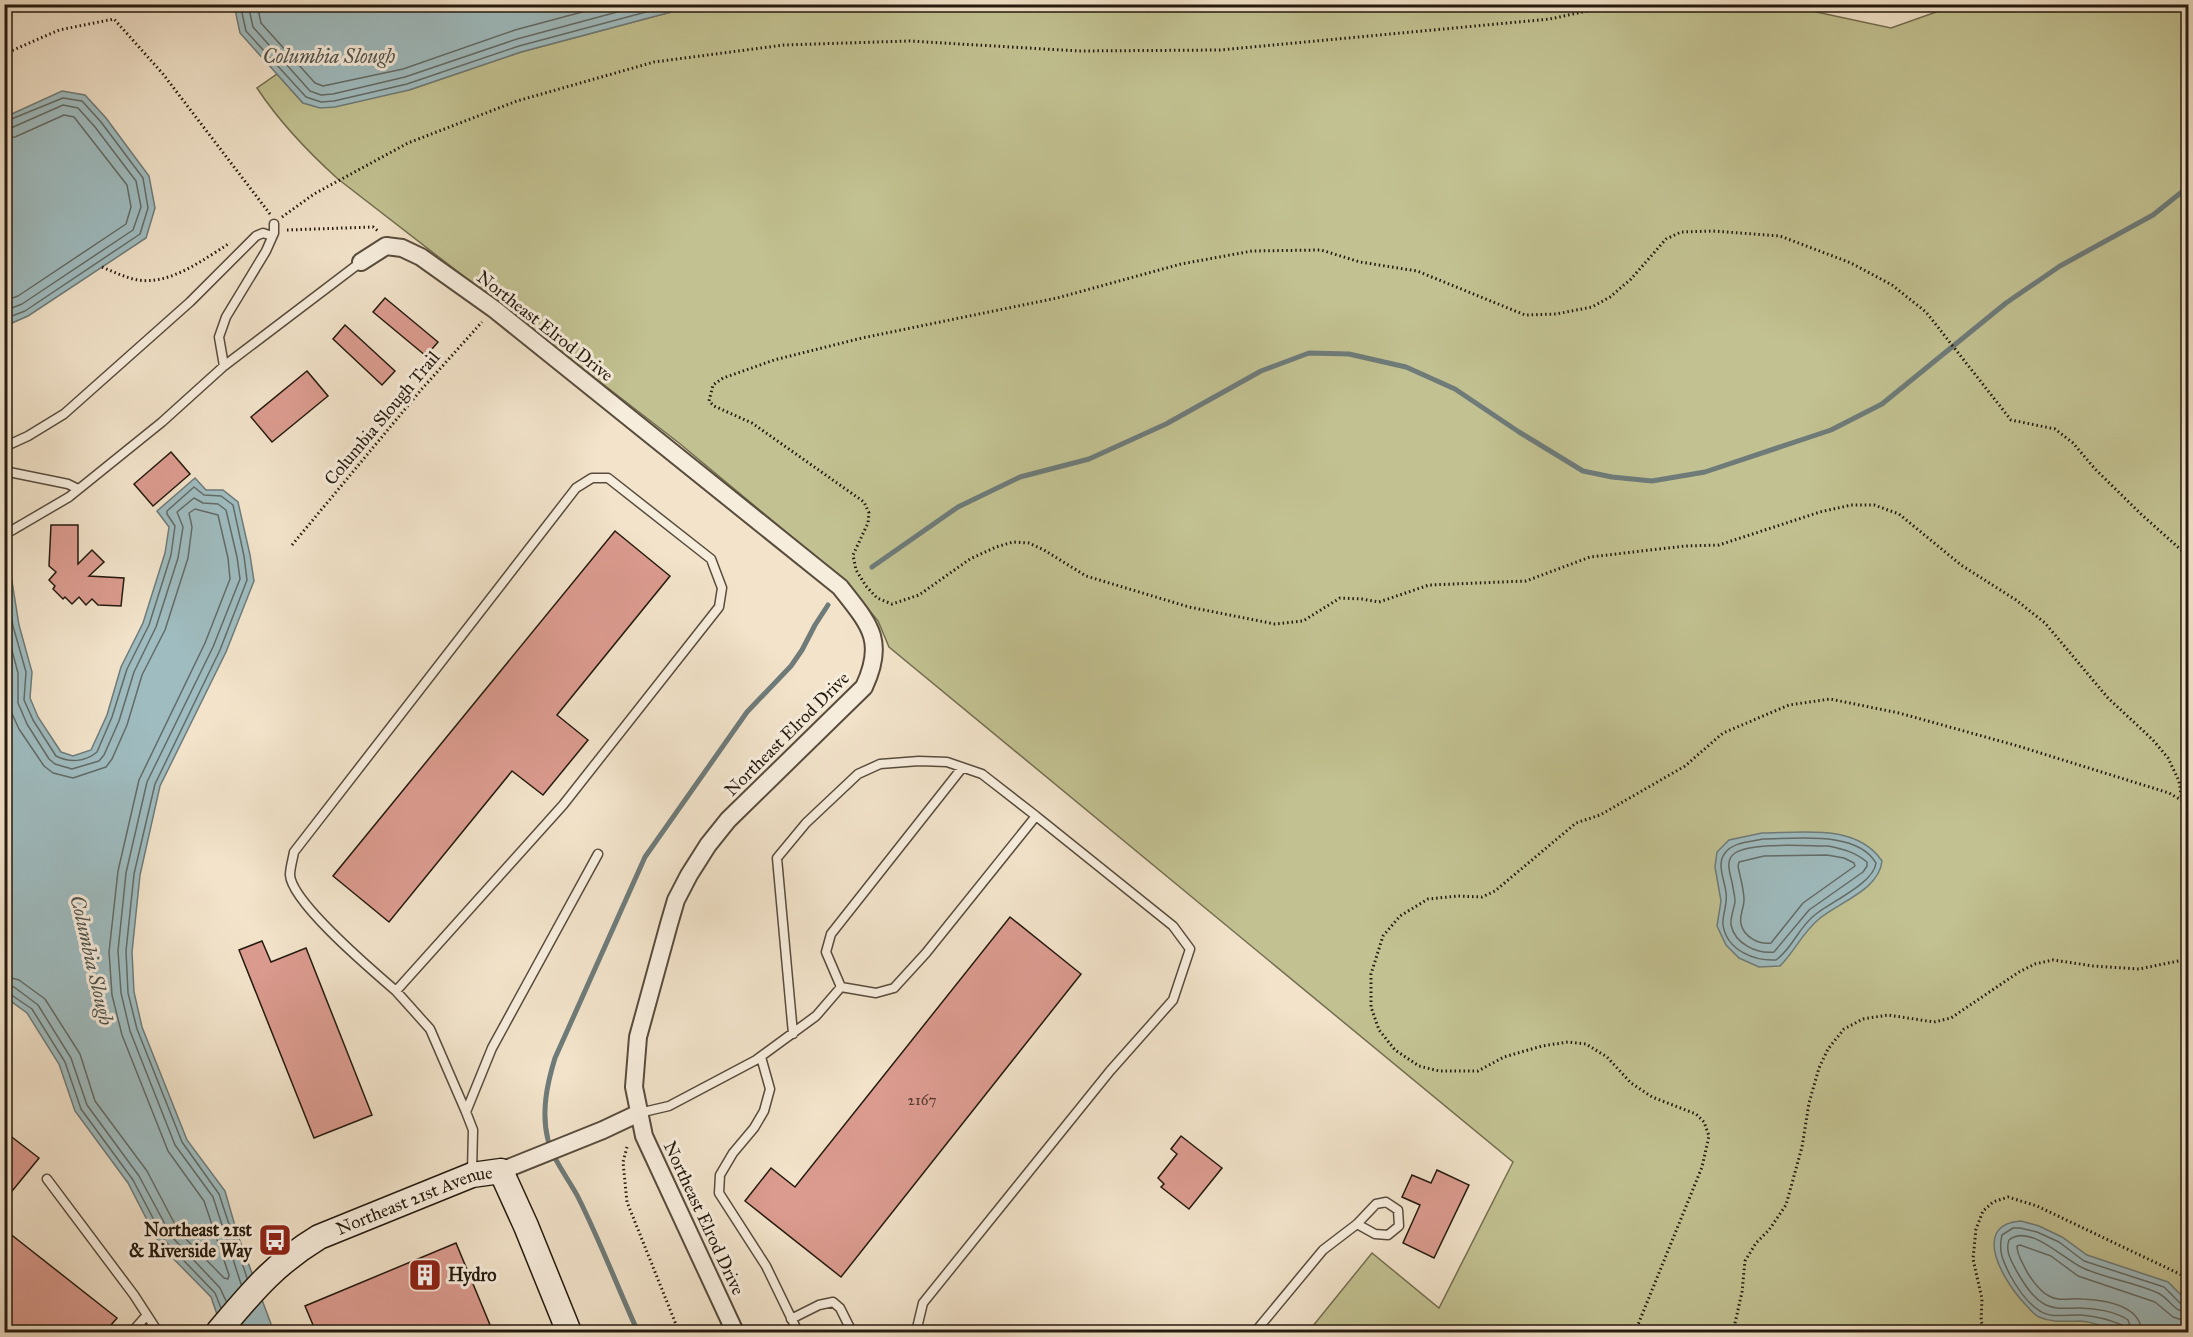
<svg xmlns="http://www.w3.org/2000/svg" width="2193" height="1337" font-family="'IM FELL Great Primer',serif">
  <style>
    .green { fill: #c2c191; stroke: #736e50; stroke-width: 1.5 }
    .water { fill: #9fbcc0; stroke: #6e7b79; stroke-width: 1.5 }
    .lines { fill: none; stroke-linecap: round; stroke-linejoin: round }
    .shore { stroke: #626b67; stroke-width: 1.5 }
    .stream { stroke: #6e7b79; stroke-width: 5 }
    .building { fill: #db9b8f; stroke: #241a0e; stroke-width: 1.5 }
    .lane-casing { stroke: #584c3d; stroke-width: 11 }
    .street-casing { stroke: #584c3d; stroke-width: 20 }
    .secondary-casing { stroke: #241a0e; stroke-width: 27 }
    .path { stroke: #241a0e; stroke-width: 3; stroke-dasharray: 1.5 3; stroke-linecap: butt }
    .lane { stroke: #f7eddd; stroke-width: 8 }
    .street { stroke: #f7eddd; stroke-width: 16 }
    .secondary { stroke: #f7eddd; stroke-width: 24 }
    .labels { text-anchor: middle; stroke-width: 6; stroke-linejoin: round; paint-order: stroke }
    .number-label { font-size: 15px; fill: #523a2e }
    .street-label { font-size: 18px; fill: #241a0e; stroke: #f7eddd }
    .poi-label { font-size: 18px; font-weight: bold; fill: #241a0e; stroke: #f7eddd; text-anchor: end }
    .water-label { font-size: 20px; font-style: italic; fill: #4f534c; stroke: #f7eddd }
  </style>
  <rect width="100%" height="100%" fill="#f2e3ca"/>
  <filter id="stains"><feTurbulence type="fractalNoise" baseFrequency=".00333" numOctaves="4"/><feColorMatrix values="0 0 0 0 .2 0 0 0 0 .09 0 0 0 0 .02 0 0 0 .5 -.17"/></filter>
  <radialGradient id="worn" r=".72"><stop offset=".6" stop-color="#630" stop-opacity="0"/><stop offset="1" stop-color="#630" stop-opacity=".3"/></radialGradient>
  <path class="green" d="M718,4H1779L1891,28L1956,5H2188V1332H1308L1372,1253L1439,1308L1513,1162L889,647L878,621L846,582L679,443L338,179C307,151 280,123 257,88L277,74L303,103L409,90L521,52L686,8Z"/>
  <path class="water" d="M234,5V4L718,5L686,8L521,52L409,90L335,107L320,108L303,103L240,33Z
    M62,91L85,95L106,118L149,176L155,208L146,238L28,316L5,326V117Z
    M195,478L206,490H223L238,502L250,555L254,581L226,652L160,786L140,875L132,952L134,992L142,1027L187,1140L225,1191L237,1233L274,1332H223L211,1297L160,1245L128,1183L75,1111L59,1064L27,1013L5,997V576L11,575L19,625L32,672L30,698L38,717L61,752L73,756L91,750L107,715L121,667L143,623L165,553L169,527L157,511Z
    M1762,833C1802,833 1856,823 1882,861C1879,890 1839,902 1819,919C1803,932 1794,952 1780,966L1759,967L1739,958L1726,945L1717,926L1721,901L1715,867L1717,852L1729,840Z
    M2021,1221L2039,1226L2062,1237L2087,1255L2168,1282L2184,1298L2188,1300V1332C2169,1333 2148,1334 2129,1332C2112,1331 2097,1322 2080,1321C2066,1321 2052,1323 2039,1317C2034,1315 2030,1309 2026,1305C2006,1285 1968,1225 2021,1221Z"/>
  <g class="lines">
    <path class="shore" d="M240,4L246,31L306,97L321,102L334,101L407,84L519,46L676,4
      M248,4L253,27L310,91L321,95L333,94L405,77L517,39L647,4
      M257,4L261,23L315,83L323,86L403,69L515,30L612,4
      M4,122L63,98L82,101L101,122L143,178L148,208L140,234L25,311L4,319
      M4,129L11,128L63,105L78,108L95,127L136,181L141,207L133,230L22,304L4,311
      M4,138L15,137L64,115L74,117L127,185L131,207L126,224L18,296L4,301
      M4,581L13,626L26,672L24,700L33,720L56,756C70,763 85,762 97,752L112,717L127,669L149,625L171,555L175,526L167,514V511L194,487L204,495L221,496L233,505L244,556L247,580L220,650L155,784L134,874L126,951L128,993L137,1029L182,1142L219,1194L247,1278
      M4,620L18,673V703L27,724L49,759L55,764L72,769L99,761L104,755L119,721L134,672L156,627L178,558L183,527L177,512L194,498L203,503L218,504L226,510L237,557L240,579L213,647L147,782L126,873L118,951L121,993L130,1031L175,1145L213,1197L241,1284
      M4,657L9,674L8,698L9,707L19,729L44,766L53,773L73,778L106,767L112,759L127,725L142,675L165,630L188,558L192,527L189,513L195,509L218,515L228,558L230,579L205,643L139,780L118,871L109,952L112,995L122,1035L168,1151L204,1201L229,1275L228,1279L224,1278L179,1232L147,1171L95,1101L80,1054L45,999L19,980L4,976
      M1763,839C1795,839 1857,830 1876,863C1874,883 1831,902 1816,914C1799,926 1793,948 1776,960C1755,961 1727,951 1723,925C1722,915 1728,904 1726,893C1725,881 1716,864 1725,853C1733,842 1750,842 1763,839Z
      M1828,846C1843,849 1855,852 1867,862V866L1863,872L1809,910L1774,952C1757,954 1735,944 1731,925C1730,918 1734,909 1735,902C1735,897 1734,892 1733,888C1732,877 1723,861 1735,853C1752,842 1806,846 1828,846Z
      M1827,855L1844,858L1854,863L1855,866L1803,903L1771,943C1759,945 1744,937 1741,924C1739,916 1744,908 1744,900C1744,889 1740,877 1738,866L1739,862L1764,856Z
      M4,985L14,987L38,1005L71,1058L87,1105L139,1176L172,1237L220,1288L226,1301
      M4,993L10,994L32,1009L65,1062L81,1109L133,1180L165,1241L215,1293L221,1308
      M2125,1332L2122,1325C2110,1320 2095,1316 2081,1315C2068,1314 2052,1319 2040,1311C2027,1303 2017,1288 2010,1275C2003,1261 1998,1251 2002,1235L2013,1228H2020L2037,1232L2059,1242L2084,1261L2164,1287L2180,1303L2188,1305
      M2132,1332L2128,1320C2115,1311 2094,1308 2079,1308C2067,1308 2057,1310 2046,1305C2033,1299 2023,1282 2016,1270C2011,1260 2005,1251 2009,1240C2030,1223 2064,1260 2083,1268C2107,1279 2134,1282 2158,1293C2170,1299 2174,1312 2188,1313
      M2142,1332C2140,1305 2104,1300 2082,1299C2071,1298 2059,1302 2049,1296C2041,1292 2032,1280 2027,1272C2023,1263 2017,1256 2017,1246L2020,1245L2051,1256L2078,1276L2155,1302L2173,1317L2188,1322"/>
    <path class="stream" d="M872,567L958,507L1020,477L1089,459L1166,424L1261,371L1309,353L1349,354L1406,367L1455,389L1519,432L1583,471L1612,477L1652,481L1705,472L1831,430L1882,404L2006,303L2060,266L2153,215L2188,187
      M638,1332C618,1288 600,1241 578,1197C568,1178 553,1160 548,1140C541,1112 547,1084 555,1058L645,857L747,712L791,666L802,650L815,625L828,605"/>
  </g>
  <path class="building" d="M385,298L438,342L426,356L373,312Z
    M345,325L395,371L382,385L333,339Z
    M307,371L328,396L272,442L251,417Z
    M171,452L190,474L153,506L134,484Z
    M51,525H78V564L92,550L104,562L89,576L124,578L121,606L98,605L92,599L86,605L79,597L72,604L65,597L63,599L53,589L55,586L49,580L56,572L49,566Z
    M615,531L670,576L557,715L588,740L543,795L512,771L389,922L333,876Z
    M1010,917L1081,974L841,1277L745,1201L771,1168L795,1187Z
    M262,941L271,962L306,948L372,1115L314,1138L239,950Z
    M4,1131L39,1158L4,1201Z
    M1181,1136L1222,1168L1189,1209L1161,1187L1164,1184L1158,1178L1177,1154L1171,1149Z
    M1437,1170L1469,1185L1434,1258L1403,1243L1420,1205L1402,1197L1412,1175L1431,1183Z
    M4,1229L117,1318L105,1332H4Z
    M456,1243L493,1332H316L305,1306Z"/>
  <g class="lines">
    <defs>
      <path id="lane" d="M224,366L219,337L226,317L266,251L274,233V224
        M4,447L28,436L64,414L190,302L256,236L263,233L272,236
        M4,471L68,484L78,489
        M4,535L69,497L162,422L224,366L361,262
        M841,987L826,952L831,934L962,768
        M396,991C373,971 292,903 290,875C290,868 293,858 294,852L576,488L592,478H608L711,559L722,588L719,607L563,805L396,991L430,1029L466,1112L473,1130L472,1171
        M793,1034L777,858L806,823L858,774L880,764L919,761L947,762L982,774L1036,816
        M761,1057L770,1089L764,1111L754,1128L733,1153L720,1175L719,1193L766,1266L798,1332
        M466,1112L492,1048L598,854
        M639,1113L669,1106L756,1060L816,1016L841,987L876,993L894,988L926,953L1036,816L1173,926L1190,949L1173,1000L1110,1071L923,1303L916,1332
        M47,1179L134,1295L158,1332
        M791,1319L819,1305L833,1302L840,1308L852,1332
        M132,1332L147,1315
        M1255,1332L1323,1250L1357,1224L1376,1204L1386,1202L1398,1210L1399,1226L1388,1235L1375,1234L1357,1224"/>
      <path id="street" d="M361,262L386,246L402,248L421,257L494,309L840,587C869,624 886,640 864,687L728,820L708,845L689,875L676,900L669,924L638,1037L634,1087L644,1136L735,1332
        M501,1171L603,1130L639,1113"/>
      <g id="secondary">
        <path id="s1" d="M218,1332C252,1292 273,1265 319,1237L472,1175L501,1171L526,1226L569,1332"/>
      </g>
    </defs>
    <use href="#lane" class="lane-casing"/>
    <use href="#street" class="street-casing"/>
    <use href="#secondary" class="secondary-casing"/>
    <path class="path" d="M4,54L59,30L114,19L163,74L270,214
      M282,217L314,194L408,143L517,101L654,62L784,45L909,41L1079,51L1220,50L1550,19L1619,4
      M287,230L373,227L378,231
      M102,267C114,272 126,278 138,280C171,285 204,259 230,243
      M292,545L421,390L482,322
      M2182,801L2179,781L2168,758L2153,740L2108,698L2045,623L2016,600L1961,565L1899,514L1874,505H1851L1820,512L1719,545L1685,546L1590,557L1526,581L1429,585L1379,602L1362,599L1340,598L1303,621L1275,624L1189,607L1086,576L1044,550L1029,543L1013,542L996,547L970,559L919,595L892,604L877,598L866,586L856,570L853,555L868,523L869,513L864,502L752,423L714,406L709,401L713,385L723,378L774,360L862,338L1057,298L1181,264L1252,251L1321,250L1360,262L1417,271L1525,315L1556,314L1592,307L1610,297L1631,279L1666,239L1681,232L1713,231L1780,236L1851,263L1892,285L1926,312L2011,420L2055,429L2073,443L2095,469L2141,514L2188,556
      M627,1147L623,1162L627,1202L679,1332
      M1635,1332L1702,1167L1709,1136L1704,1122L1696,1114L1652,1097L1631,1083L1607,1057L1586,1044L1568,1042L1542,1046L1504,1057L1478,1071H1439L1419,1066L1395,1050L1379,1030L1371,1007V974L1383,936L1400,916L1428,899L1458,896L1482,897L1495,891L1576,823L1600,815L1685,766L1723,733L1789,705L1830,699L1899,713L2018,746L2169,793L2188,804
      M1733,1332L1742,1292L1745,1261L1756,1243L1769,1230L1786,1205L1802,1147L1809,1103L1819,1068L1828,1049L1844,1029L1863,1019L1888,1015L1934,1022L1951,1018L2019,972L2035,964L2053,960L2093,966L2139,969L2188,959
      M1985,1332L1981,1321L1982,1299L1973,1259L1976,1229L1983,1211L1993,1202L2008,1197L2037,1206L2188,1278"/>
    <use href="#lane" class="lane"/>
    <use href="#street" class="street"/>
    <use href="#secondary" class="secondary"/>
  </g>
  <defs>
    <symbol id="bus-square" viewBox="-11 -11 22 22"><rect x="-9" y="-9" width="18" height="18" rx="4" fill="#8f2418" stroke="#f7eddd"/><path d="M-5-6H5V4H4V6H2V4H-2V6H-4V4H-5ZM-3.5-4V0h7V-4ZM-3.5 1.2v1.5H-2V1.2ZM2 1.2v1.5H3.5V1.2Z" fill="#fff"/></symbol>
    <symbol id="building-square" viewBox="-11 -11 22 22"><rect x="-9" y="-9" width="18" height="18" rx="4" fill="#8f2418" stroke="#f7eddd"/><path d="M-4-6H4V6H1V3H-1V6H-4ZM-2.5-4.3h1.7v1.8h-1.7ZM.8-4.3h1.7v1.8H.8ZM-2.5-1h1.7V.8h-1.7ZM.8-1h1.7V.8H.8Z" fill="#fff"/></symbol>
  </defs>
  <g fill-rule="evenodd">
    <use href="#bus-square" x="256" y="1221" width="38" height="38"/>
    <use href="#building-square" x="406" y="1256" width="38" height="38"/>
  </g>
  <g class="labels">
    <g class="number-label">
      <text x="922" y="1105">2167</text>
    </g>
    <g class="street-label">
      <text transform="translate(545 326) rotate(38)" y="6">Northeast Elrod Drive</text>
      <text transform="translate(382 418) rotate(-50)" y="6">Columbia Slough Trail</text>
      <text transform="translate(787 734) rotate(-45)" y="6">Northeast Elrod Drive</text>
      <text dy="6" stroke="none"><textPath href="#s1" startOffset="242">Northeast 21st Avenue</textPath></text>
      <text transform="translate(704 1218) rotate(65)" y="6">Northeast Elrod Drive</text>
    </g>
    <g class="poi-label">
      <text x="252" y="1236">Northeast 21st<tspan x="252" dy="21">&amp; Riverside Way</tspan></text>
      <text x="448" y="1281" text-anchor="start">Hydro</text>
    </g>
    <g class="water-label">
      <text x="329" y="63">Columbia Slough</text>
      <text transform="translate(92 960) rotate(77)" y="7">Columbia Slough</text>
    </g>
  </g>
  <rect width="2193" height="1337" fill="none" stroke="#f2e3ca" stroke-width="24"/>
  <rect x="6" y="6" width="2181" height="1325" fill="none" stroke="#241a0e" stroke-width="3"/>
  <rect x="12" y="12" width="2169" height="1313" fill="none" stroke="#241a0e" stroke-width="1.5"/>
  <rect width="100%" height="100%" filter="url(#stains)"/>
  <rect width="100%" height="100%" fill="url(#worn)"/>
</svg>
